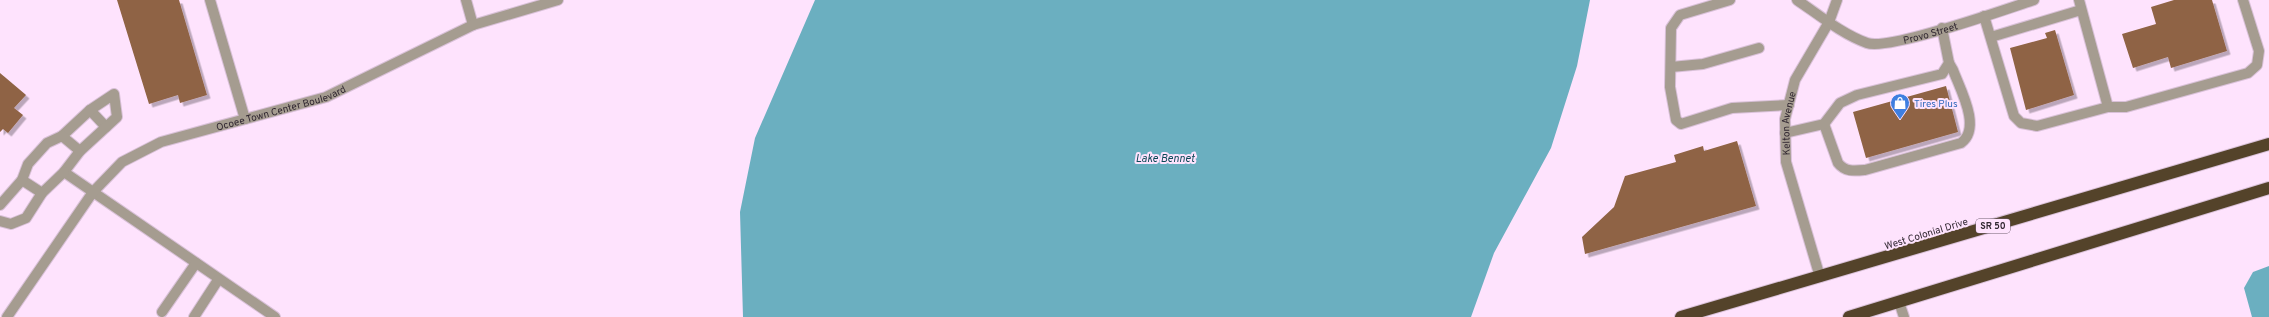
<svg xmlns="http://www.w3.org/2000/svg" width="2269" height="317" font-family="Overpass,sans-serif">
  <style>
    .water { fill: #6bafc0 }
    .building { fill: #8f6344; filter: url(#shadow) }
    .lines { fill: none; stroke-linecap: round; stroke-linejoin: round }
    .minor-casing { stroke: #d9c1d8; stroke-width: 12 }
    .highway-casing { stroke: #d9c1d8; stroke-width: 14 }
    .minor { stroke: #a59c90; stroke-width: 10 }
    .highway { stroke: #54432a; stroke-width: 12 }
    .labels { text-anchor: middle; stroke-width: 4; stroke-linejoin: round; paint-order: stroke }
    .shield { fill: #fee3fd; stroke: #6e5f6e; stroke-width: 1 }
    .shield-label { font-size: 9px; font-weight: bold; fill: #312731 }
    .street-label { font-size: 10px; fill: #312731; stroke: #fee3fd }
    .shop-label { font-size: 10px; fill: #366cbe; stroke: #fee3fd; text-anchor: start }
    .water-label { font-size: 11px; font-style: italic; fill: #0c4956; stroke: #fee3fd }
  </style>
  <defs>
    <filter id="shadow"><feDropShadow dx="3.5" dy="3.5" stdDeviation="0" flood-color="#0004"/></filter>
  </defs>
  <rect width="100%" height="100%" fill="#fee3fd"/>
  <path class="water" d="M815,0H1590L1577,66L1551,148L1494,253L1471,317H743L740,212L755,138Z
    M2269,266V317H2252L2244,288L2253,272Z"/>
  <path class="building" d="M117,0H179L207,95L180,103L178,95L149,104Z
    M2174,0H2212L2227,51L2171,68L2168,57L2133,68L2122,34L2156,24L2151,7Z
    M2055,30L2074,95L2026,110L2010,48L2047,38L2045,33Z
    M0,73L26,95L14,108L23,115L8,133L3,129L0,132Z
    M1946,86L1958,132L1866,158L1853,112Z
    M1737,141L1756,206L1585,254L1582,237L1614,207L1625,176L1676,162L1674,155L1703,146L1704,151Z"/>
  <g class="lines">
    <defs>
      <g id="minor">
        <path d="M210,0L245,119"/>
        <path d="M466,0L473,25"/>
        <path d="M1730,0L1680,15L1671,28L1670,87L1676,120L1681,124L1732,108L1789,105"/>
        <path id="s1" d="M1797,0C1819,15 1842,34 1867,43C1889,51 2006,9 2034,0"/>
        <path d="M2079,0L2108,107H2126L2248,73L2257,65L2259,51L2243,0"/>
        <path d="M1984,16L2014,116L2021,123L2037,126L2108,107"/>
        <path d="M1991,37L2081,10"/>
        <path d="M1671,67L1703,64L1759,48"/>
        <path d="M90,110L106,127"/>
        <path d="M1824,124L1838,163C1845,172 1854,171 1865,170L1961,143C1982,128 1960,89 1953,70L1949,63"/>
        <path d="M1785,133L1824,124L1840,103L1857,95L1942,74L1949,63L1942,28"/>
        <path d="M62,136L90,110L114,94L117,117L80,151L64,172L275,317"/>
        <path d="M22,180L42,193"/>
        <path d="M0,205L22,180L28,164L47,143L62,136L80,151"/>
        <path d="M0,221L11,224L26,218L42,193L64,172"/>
        <path id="s2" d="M1820,277L1786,162L1785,119L1795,80L1829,22L1837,0"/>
        <path d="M1899,302L1904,317"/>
        <path d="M162,312L196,263"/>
        <path id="s3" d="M7,317L93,192L122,162L161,142L326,97L473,25L558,0"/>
        <path d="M194,317L218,280"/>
      </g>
      <path id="highway" d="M1681,317L2269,144
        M1849,317L2269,188"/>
    </defs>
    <use href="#minor" class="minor-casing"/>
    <use href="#highway" class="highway-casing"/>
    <use href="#minor" class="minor"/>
    <use href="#highway" class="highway"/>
  </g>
  <defs>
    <symbol id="shop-pin" viewBox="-11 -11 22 30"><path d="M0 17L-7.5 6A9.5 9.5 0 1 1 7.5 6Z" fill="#3f7fe0" stroke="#fee3fd"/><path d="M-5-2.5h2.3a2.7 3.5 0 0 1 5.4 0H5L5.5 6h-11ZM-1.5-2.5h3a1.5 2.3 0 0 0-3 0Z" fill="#fff"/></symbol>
  </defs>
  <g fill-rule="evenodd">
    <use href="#shop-pin" x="1889" y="92" width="22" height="30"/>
  </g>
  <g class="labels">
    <rect class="shield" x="1976" y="219" width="34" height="14" rx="3"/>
    <g class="shield-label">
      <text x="1993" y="229">SR 50</text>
    </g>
    <g class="street-label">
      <text dy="4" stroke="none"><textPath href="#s1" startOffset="147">Provo Street</textPath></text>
      <text dy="4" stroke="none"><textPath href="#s3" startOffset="362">Ocoee Town Center Boulevard</textPath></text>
      <text dy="4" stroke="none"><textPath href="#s2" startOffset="159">Kelton Avenue</textPath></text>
      <text transform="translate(1926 233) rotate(-17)" y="4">West Colonial Drive</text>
    </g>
    <g class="shop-label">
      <text x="1914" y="107">Tires Plus</text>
    </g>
    <g class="water-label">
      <text x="1165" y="162">Lake Bennet</text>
    </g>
  </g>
</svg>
